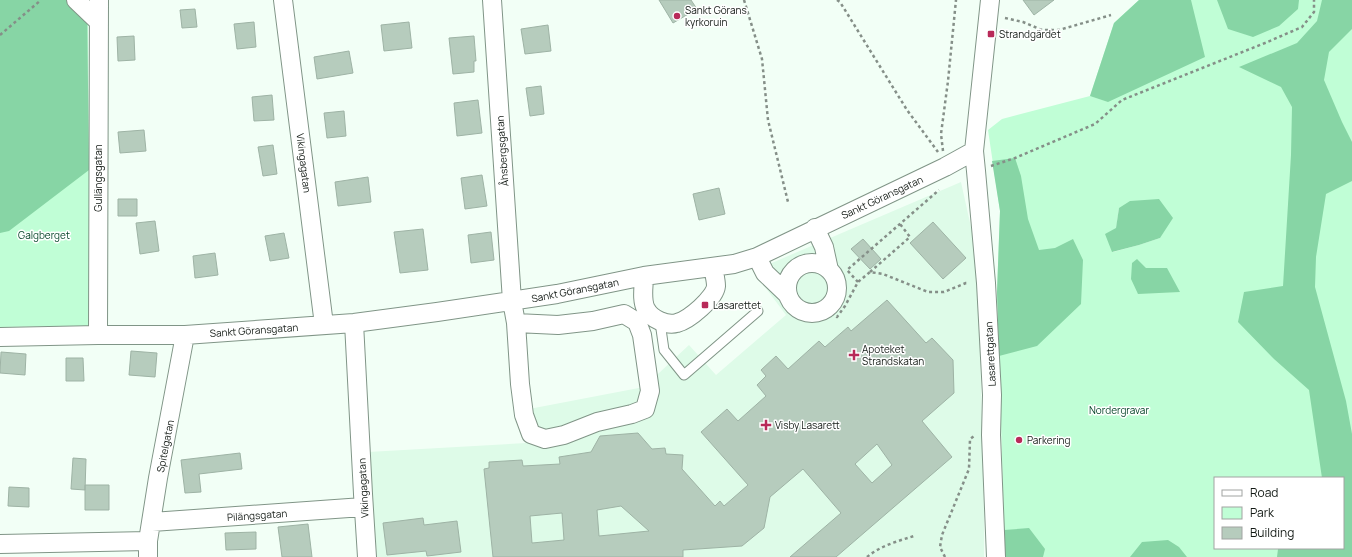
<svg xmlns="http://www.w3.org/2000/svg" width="1352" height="557" font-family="Manrope,sans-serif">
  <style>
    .built { fill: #defbe8 }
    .green { fill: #c0fed6; fill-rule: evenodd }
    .forest { fill: #87d5a5 }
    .building { fill: #b6ccbd; stroke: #9eb3a5; fill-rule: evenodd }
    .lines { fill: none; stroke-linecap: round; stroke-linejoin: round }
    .service-casing { stroke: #809587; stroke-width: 11 }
    .minor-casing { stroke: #809587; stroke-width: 20 }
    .path { stroke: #858f88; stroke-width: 2.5; stroke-dasharray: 3 3; stroke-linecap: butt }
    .service { stroke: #fff; stroke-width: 9 }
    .minor { stroke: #fff; stroke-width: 18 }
    .poi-dot { fill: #b82a59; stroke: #fff; stroke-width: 1.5 }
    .labels { text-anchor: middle; stroke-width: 3; stroke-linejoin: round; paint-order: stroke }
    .poi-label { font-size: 10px; fill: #141b16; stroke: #fff; text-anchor: start }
    .street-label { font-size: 10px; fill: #141b16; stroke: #fff }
    .park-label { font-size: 10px; fill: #054528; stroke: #fff }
  </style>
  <rect width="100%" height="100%" fill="#f2fff6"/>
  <path class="built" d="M961,182L978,259L984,515V557H377L368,452L526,443L529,409L644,387L689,345L716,375L786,315L753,271Z"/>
  <path class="green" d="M0,0L88,15L90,326L0,327Z
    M1139,0H1352V557H1005L997,292L1000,211L988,130L1002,119L1090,96L1114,23ZM1119,208L1160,238L1139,245L1113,252ZM1146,268H1167L1131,279ZM1215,478H1343V548H1215Z"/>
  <path class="forest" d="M0,0H87L89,170L9,231L0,233Z
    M1139,0H1191L1205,57L1108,102L1090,96L1114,23Z
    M1217,0H1299L1298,9L1279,26L1253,37L1228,29Z
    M1322,0H1352V29L1329,52L1324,80L1342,122L1352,142V181L1326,194L1316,257L1315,287L1346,401L1352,434V557H1277L1278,549L1280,548H1343V478H1322L1309,390L1274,359L1238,322L1244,292L1283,286L1291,155L1292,107L1281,87L1239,67L1297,43L1317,21Z
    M1015,158L1021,176L1028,219L1039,250L1055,248L1073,239L1083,260L1081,304L1037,346L999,356L997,292L1000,211L992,161Z
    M1159,199L1173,218L1160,238L1139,245L1112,252L1105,234L1116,228L1119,208L1130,201Z
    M1137,259L1146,268H1167L1180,292L1138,294L1131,279L1132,263Z
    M1029,528L1045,549L1043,557H1005L1004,530Z
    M1168,540L1179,547L1187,557H1130L1142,542Z"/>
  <path class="building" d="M659,0H691L697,9L673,23Z
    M1023,0H1054L1034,15Z
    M195,9L197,27L182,28L180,10Z
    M254,22L256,47L237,49L234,24Z
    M409,22L412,48L384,51L381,25Z
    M548,25L551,51L525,54L521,29Z
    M134,36L135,60L118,61L117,37Z
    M474,36L476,61H474V72L453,74L449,38Z
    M349,51L353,73L317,79L314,57Z
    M541,86L544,114L530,116L526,88Z
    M272,95L274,120L254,121L252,97Z
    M478,100L482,133L457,136L454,103Z
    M344,111L346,136L327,138L324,113Z
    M144,130L146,151L120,153L118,132Z
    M273,145L277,174L263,176L258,147Z
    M482,175L487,206L465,209L461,178Z
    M368,177L371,202L338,206L335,182Z
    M719,188L725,214L699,220L693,194Z
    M118,199H137V216H118Z
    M155,221L159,251L140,254L136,223Z
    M933,222L966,258L943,279L910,243Z
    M423,229L428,270L400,273L394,232Z
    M491,232L494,260L471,263L468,235Z
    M284,233L289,258L270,261L265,236Z
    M863,239L881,259L870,269L851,249Z
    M215,253L218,275L195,278L193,256Z
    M887,300L926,343L932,338L953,360L954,393L922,421L952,457L836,557H790L841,513L803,469L770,497L764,528L742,546L683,550V557H493L484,469L489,468V462L522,460L523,466L560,464L559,457L591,452L600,436L638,433L652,449L665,448L666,454L683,455L682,469L715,506L720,501L724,506L748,485L701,432L727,409L738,421L766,396L757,385L766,376L761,370L776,356L788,369L819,341L825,347L848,327L851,331ZM877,444L892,465L872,483L855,464ZM621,506L649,531L599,536L597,510ZM562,513L564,540L532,543L530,516Z
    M131,351L157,353L155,377L129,375Z
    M1,352L26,354L25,375L0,373Z
    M66,358H83L84,381H66Z
    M240,453L242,469L199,474L201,492L185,493L181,460Z
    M73,458L86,459L85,490L71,489Z
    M85,485H109V510H85Z
    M9,487L29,488V507L8,506Z
    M423,518L424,525L457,521L461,552L427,556L426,551L387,555L383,523Z
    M308,524L312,557H282L278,527Z
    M256,532V549L226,550L225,533Z"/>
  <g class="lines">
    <defs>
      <path id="service" d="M660,322L664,350L684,375L758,311"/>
      <path id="minor" d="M76,0L99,22
        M283,0L324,325
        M492,0L512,301L516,323L520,384L524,415L531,434L545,439L564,435L597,422L632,414L645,409L650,391L642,335L637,322L624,314L593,321L558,325L516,323
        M974,151L976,171L986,283L992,395L991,435L996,557
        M815,228L824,247L829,270
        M757,257L765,273L787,294
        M787 288a25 25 0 1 1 50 0a25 25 0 1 1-50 0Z
        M644,276C644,286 641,300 646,309C651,319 667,326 677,323C689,320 715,298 716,286C716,280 714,273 713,267
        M354,323L363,494L367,557
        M98,335L99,0
        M0,337L98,335H185L354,323L437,312L557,294L644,276L734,264L757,257L945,167L974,151L990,0
        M152,522L363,507
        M0,544L148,541
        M148,557V541L158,478L185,335"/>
    </defs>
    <use href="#service" class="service-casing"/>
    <use href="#minor" class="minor-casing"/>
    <path class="path" d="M744,0L762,59L768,120L788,202
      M837,0L840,2L907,110L938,152
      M1005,18L1023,22L1042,30H1059L1111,15
      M0,35L41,0
      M943,151L941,134L948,81L956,0
      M991,166L1015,158L1095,124L1122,100L1265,43L1302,27L1314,12V0
      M870,272L910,237L900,224
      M858,282L847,270L939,190
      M827,309L837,317L845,306L858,282L870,272L883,274L928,292H944L966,283H969
      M867,557C880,546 898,541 914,536
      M945,557L940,547L942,535L969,469L970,439L974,436"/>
    <use href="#service" class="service"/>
    <use href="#minor" class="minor"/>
  </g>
  <g class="poi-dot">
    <circle cx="677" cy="16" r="4"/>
    <rect x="987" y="30" width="8" height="8" rx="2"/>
    <rect x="701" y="301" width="8" height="8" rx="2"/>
    <path d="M852 349h4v4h4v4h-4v4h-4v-4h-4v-4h4z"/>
    <path d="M764 419h4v4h4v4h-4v4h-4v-4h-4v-4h4z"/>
    <circle cx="1019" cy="440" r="4"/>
  </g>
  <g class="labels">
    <g class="poi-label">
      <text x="685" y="14">Sankt Görans<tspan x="685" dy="12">kyrkoruin</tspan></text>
      <text x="999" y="38">Strandgärdet</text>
      <text x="713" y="309">Lasarettet</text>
      <text x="862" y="353">Apoteket<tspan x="862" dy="12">Strandskatan</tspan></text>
      <text x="775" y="429">Visby Lasarett</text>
      <text x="1027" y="444">Parkering</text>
    </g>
    <g class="street-label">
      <text transform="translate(502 151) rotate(-94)" y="4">Åhsbergsgatan</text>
      <text transform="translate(304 163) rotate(83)" y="4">Vikingagatan</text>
      <text transform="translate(98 178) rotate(-90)" y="4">Gullängsgatan</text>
      <text transform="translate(882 197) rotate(-25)" y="4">Sankt Göransgatan</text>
      <text transform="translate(575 290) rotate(-11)" y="4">Sankt Göransgatan</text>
      <text transform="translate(254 330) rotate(-4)" y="4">Sankt Göransgatan</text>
      <text transform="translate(990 354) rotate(-93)" y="4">Lasarettgatan</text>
      <text transform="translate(165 446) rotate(-79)" y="4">Spitelgatan</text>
      <text transform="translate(363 488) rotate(-93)" y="4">Vikingagatan</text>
      <text transform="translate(257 515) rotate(-4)" y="4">Pilängsgatan</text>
    </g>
    <g class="park-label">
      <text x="44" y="239">Galgberget</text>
      <text x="1119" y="414">Nordergravar</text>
    </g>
  </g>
  <rect x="1214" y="477" width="130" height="72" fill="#ffffff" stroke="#a1a4a2"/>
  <rect x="1222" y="490" width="20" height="6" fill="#ffffff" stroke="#a1a4a2"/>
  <text x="1250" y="497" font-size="12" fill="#141b16">Road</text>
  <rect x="1222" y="507" width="20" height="12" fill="#c0fed6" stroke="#a1a4a2"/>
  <text x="1250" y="517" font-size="12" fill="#141b16">Park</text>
  <rect x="1222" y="527" width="20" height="12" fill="#b6ccbd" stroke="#a1a4a2"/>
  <text x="1250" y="537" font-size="12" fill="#141b16">Building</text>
</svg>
